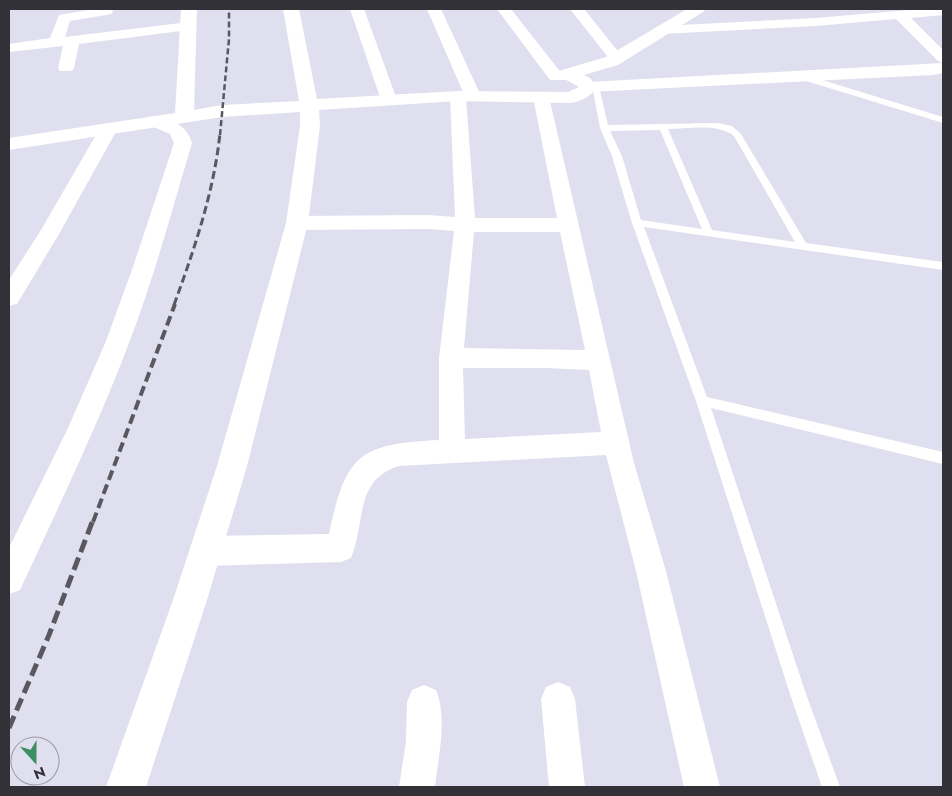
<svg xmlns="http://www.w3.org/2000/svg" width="952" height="796" font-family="Jost,sans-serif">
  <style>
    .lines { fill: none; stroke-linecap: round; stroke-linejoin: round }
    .lane { fill: #fff; fill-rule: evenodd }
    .street { fill: #fff; fill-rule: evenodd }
    .secondary { fill: #fff; fill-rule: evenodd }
    .rail-far3 { stroke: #595861; stroke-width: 2.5; stroke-dasharray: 6 3; stroke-linecap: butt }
    .rail-far2 { stroke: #595861; stroke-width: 3; stroke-dasharray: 8 4; stroke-linecap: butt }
    .rail-far1 { stroke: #595861; stroke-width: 4; stroke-dasharray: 10 5; stroke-linecap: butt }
    .rail { stroke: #595861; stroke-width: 5; stroke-dasharray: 13 6; stroke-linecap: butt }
  </style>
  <rect width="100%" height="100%" fill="#e0dfef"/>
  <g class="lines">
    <path class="lane" d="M803,76H809L943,117V123L803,80Z
      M592,85L599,87L608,125L717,123L732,126L741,134L806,243L943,262V270L644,227L707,397L943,452V464L711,408L806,694L840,787H822L790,694L696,401L632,223L612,156L600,128ZM668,129C688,129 717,123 734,136L795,242L712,230ZM660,130L702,229L641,220L622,156L610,131Z"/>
    <path class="street" d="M94,9H112L113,11L111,14L106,15L70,21L65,37L189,22L194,23L196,26L194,29L189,30L79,44L74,68L72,71H60L58,68L63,46L9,52V44L50,38L59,15Z
      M350,9H364L397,100L395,104H383L381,100Z
      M427,9H441L481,96L479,100L473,101L466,98L475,218H557L533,97L535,93H547L549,97L634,463L666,571L720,787H684L636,571L606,455L399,466C354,480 366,522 351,558L341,562L205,566L195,561L190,551L195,541L205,536L329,534C346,454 359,444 439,440V358L454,231L428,229L297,230L290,228L287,223L290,218L297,216L428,215L455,217L450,96L452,92H463ZM474,232H560L585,350L464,348ZM463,368H547L589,370L601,432L465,439Z
      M497,9H511L562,74L564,77L562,80H550Z
      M570,9H584L621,55L624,58L621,61H611Z
      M920,9H943V15L911,18L943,50V63L938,61L896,19L816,26L661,34L656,33L654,30L656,27L661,26L816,18Z
      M943,63V73L933,75L588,92L582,90L580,87L582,84L588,82Z
      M155,116C172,120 187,125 192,143C172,210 154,278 129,343C97,427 58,508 20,590L9,594V548L68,428L106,341L133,267L174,143L170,134L149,125L146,121L149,117Z
      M109,123L115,124L118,128L59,234L17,304L9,306V280L41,230L100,128L103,124Z
      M558,682L570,687L575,699L585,787H549L541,699L546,687Z
      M424,685L436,690C448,719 438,757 435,787H399L406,741L407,702L412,690Z"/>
    <path class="secondary" d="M181,9H197L194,110L222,105L299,101L283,9H299L317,99L458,91L568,92L579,87L566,80H555L552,76L555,72L606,57L687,9H706L703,12L618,65L584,75L590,78L597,87C590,97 582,101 571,103L458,101L319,110L320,126L308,223L247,466L207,600L146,787H106L173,600L217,466L286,223L300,126V112L222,117L9,150V138L175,113Z"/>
    <path class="rail-far3" d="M220,135L229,39V9"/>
    <path class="rail-far2" d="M174,305C194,250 214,192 220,133"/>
    <path class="rail-far1" d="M93,522L175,304"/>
    <path class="rail" d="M9,728L49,635L93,520"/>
  </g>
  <rect width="952" height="796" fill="none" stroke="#313137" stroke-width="20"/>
  <g transform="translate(35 761) rotate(159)"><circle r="24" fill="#e0dfef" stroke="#9a99a5"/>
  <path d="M0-4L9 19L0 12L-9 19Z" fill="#3c8f62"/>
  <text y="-8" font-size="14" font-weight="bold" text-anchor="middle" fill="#313137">N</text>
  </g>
</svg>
